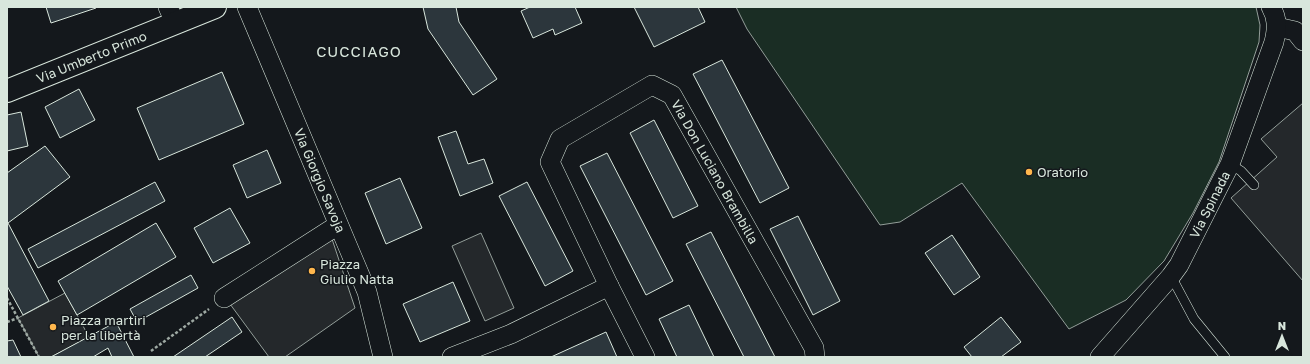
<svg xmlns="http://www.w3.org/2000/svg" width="1310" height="364" font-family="'Golos Text',sans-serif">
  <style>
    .green { fill: #1a2d24; stroke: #939e99 }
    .parking { fill: #24282b; stroke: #939e99 }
    .building { fill: #2c363c; stroke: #d8e6dc }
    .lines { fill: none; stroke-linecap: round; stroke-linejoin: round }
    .service-casing { stroke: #d8e6dc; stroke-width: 10 }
    .minor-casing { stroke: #d8e6dc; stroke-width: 20 }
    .secondary-casing { stroke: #d8e6dc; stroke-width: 24 }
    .path { stroke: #9da8a2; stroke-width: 2.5; stroke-dasharray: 3 2; stroke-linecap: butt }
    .service { stroke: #14181c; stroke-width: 9 }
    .minor { stroke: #14181c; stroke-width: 19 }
    .secondary { stroke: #14181c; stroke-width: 22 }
    .poi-dot { fill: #ffb74d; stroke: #14181c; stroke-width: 1.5 }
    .labels { text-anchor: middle; stroke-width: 3; stroke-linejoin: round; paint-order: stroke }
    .street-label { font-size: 13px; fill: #d8e6dc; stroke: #14181c }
    .poi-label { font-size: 13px; fill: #d8e6dc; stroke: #14181c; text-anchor: start }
    .quarter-label { font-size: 15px; letter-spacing: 1px; fill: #d8e6dc; stroke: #14181c }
  </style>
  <rect width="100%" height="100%" fill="#14181c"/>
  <path class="green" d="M736,7H1256L1260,25L1259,42L1219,162L1193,213L1164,261L1126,300L1069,329L962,183L900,222L880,225L747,29Z"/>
  <path class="parking" d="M1303,103V281L1231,198L1277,157L1261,139Z
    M481,233L514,308L485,321L452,246Z
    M332,239L355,308L285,357H269L230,304Z
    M65,293L89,337L51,357H39L18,318Z"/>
  <path class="building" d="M46,7H96V8L51,23Z
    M423,7H456L459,22L497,79L473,95L428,29Z
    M530,7H575L582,23L555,35L553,29L533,38L521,11Z
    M634,7H698L705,22L654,47Z
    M722,60L789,188L760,203L693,74Z
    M222,72L244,124L159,160L137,108Z
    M79,89L95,120L60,138L45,107Z
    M21,112L28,146L7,151V115Z
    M654,120L698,206L673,218L630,133Z
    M456,131L468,164L484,159L493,183L460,196L438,137Z
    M45,146L70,177L8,223L49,301L23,315L7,286V173Z
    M267,150L281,183L247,198L233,165Z
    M607,153L673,281L646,295L580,166Z
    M400,178L422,228L386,244L365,193Z
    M155,182L165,201L38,268L28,249Z
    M527,182L573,271L545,286L499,196Z
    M230,208L250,243L213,263L194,228Z
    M798,216L840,301L813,315L770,229Z
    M156,223L176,257L77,315L58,281Z
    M711,232L775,357H744L686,244Z
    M952,235L980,277L954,295L925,253Z
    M191,275L198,288L137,322L130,309Z
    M453,282L470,321L420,342L403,304Z
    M689,305L714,357H677L659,319Z
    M232,317L242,332L205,357H173Z
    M1001,317L1021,342L1001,357H972L964,347Z
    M116,322L134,357H112L108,348L93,357H51Z
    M606,332L617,357H551Z
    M13,340L21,357H7V341Z"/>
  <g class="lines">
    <defs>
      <path id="service" d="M1230,164L1241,171L1254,185
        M1171,276L1194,319L1225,357"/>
      <g id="minor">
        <path d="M168,7L175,23"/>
        <path id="s1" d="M247,7L367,292L383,357"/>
        <path d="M1277,27L1295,31L1303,41"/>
        <path d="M224,298L338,225"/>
        <path d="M452,357L511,334L609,286"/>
        <path id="s2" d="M645,357L609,286L550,162L560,139L652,85L672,95L814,348L815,357"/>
        <path id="s3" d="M1100,357L1171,276L1179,265L1230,164L1274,42C1277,29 1278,19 1271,7"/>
      </g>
      <g id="secondary">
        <path id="s4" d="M7,91L215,7"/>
      </g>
    </defs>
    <use href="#service" class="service-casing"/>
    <use href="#minor" class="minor-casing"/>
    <use href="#secondary" class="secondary-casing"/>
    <path class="path" d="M7,298L39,357
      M7,322L18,318
      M151,351L209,309"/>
    <use href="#service" class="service"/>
    <use href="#minor" class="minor"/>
    <use href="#secondary" class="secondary"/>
  </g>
  <g class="poi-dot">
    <circle cx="1029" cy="172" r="4"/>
    <circle cx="312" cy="271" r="4"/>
    <circle cx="53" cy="327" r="4"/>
  </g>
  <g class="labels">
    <g class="street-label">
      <text dy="5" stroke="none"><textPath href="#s4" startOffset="91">Via Umberto Primo</textPath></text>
      <text dy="5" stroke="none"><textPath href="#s2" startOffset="459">Via Don Luciano Brambilla</textPath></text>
      <text dy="5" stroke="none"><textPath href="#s1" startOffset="188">Via Giorgio Savoja</textPath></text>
      <text dy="5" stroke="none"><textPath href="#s3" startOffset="189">Via Spinada</textPath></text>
    </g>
    <g class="poi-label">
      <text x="1037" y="177">Oratorio</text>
      <text x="320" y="269">Piazza<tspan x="320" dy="15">Giulio Natta</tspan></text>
      <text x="61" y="325">Piazza martiri<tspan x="61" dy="15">per la libertà</tspan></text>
    </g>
    <g class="quarter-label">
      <text x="359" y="57">CUCCIAGO</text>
    </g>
  </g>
  <rect width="1310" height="364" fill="none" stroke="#d8e6dc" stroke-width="16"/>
  <g transform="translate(1282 336)" stroke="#14181c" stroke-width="3" paint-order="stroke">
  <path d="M0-3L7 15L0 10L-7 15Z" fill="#d8e6dc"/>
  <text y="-6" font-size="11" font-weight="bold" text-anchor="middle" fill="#d8e6dc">N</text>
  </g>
</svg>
